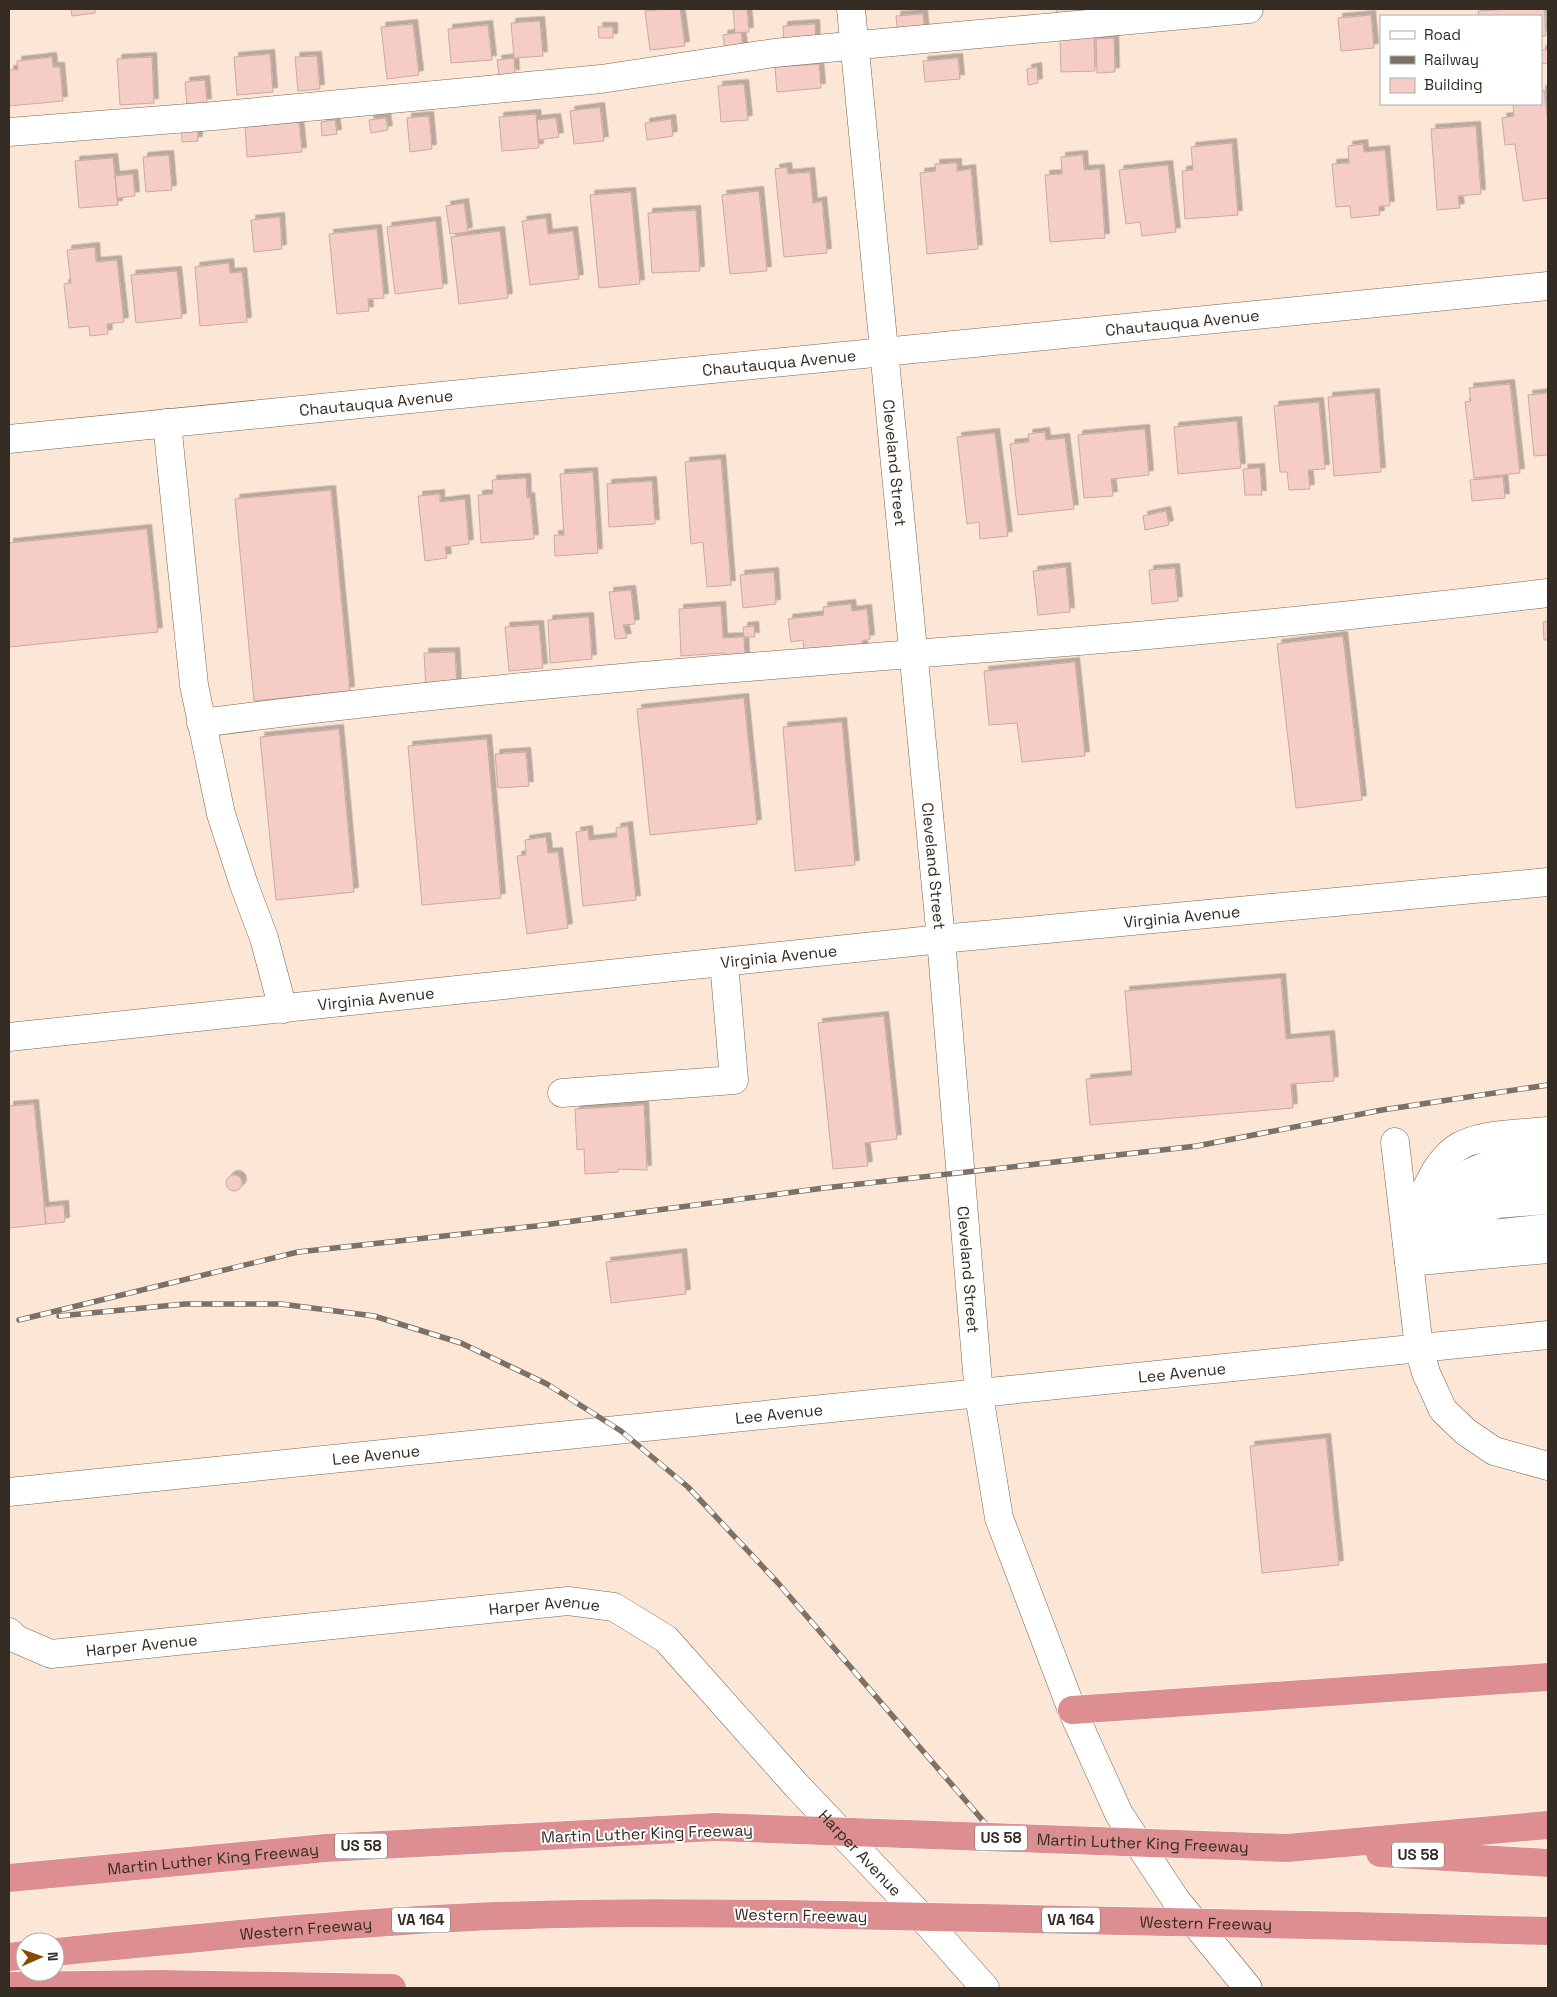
<svg xmlns="http://www.w3.org/2000/svg" width="1557" height="1997" font-family="'Space Grotesk',sans-serif">
  <style>
    .building { fill: #f5ccc6; stroke: #cba9a4; filter: url(#shadow) }
    .lines { fill: none; stroke-linecap: round; stroke-linejoin: round }
    .minor-casing { stroke: #7a6451; stroke-width: 29 }
    .highway-casing { stroke: #fff; stroke-width: 29 }
    .minor { stroke: #fff; stroke-width: 28 }
    .highway { stroke: #dd8e91; stroke-width: 28 }
    .rail-casing { stroke: #7d7064; stroke-width: 5.5 }
    .rail { stroke: #fff; stroke-width: 4; stroke-dasharray: 11; stroke-linecap: butt }
    .highway-bridge-casing { stroke: #fff; stroke-width: 29; stroke-linecap: butt }
    .highway-bridge { stroke: #dd8e91; stroke-width: 28 }
    .labels { text-anchor: middle; stroke-width: 4; stroke-linejoin: round; paint-order: stroke }
    .shield { fill: #fff; stroke: #726b65; stroke-width: 1 }
    .shield-label { font-size: 15px; font-weight: bold; fill: #352c23 }
    .street-label { font-size: 16px; fill: #352c23; stroke: #fff }
  </style>
  <defs>
    <filter id="shadow"><feDropShadow dx="4.5" dy="-4.5" stdDeviation="0" flood-color="#0004"/></filter>
  </defs>
  <rect width="100%" height="100%" fill="#fce7d6"/>
  <path class="building" d="M71,9H95V13L72,16Z
    M665,9H680L685,46L650,50L645,11Z
    M733,9H747L749,32L735,33Z
    M1056,9H1093L1094,16L1058,21Z
    M1510,9H1544L1546,36H1541V16H1479L1478,11Z
    M923,14L925,36L898,38L896,16Z
    M1371,15L1374,48L1341,51L1338,18Z
    M540,21L543,56L514,58L511,23Z
    M413,24L419,75L387,79L381,27Z
    M815,24L816,44L784,46L783,26Z
    M488,25L492,60L451,63L448,29Z
    M598,27H613V38H599Z
    M741,32L743,50L725,52L723,35Z
    M1094,37L1095,71L1061,72L1060,38Z
    M1114,38L1115,72L1097,73L1096,39Z
    M1541,50H1548V63L1541,64Z
    M270,54L273,92L237,95L234,57Z
    M317,56L320,89L298,91L295,57Z
    M52,57L53,67H60L63,101L9,106V70H18L17,61Z
    M152,57L154,103L120,105L117,59Z
    M514,58L515,74L499,75L497,60Z
    M958,58L960,79L925,82L923,61Z
    M819,64L821,88L777,92L775,67Z
    M1037,67L1038,83L1028,85L1027,69Z
    M205,80L207,103L187,105L185,82Z
    M744,84L748,120L721,122L718,86Z
    M1541,90H1544L1548,123V198L1523,201L1515,144L1505,145L1502,118L1514,116L1513,104H1541Z
    M600,107L604,141L574,144L570,111Z
    M536,114L539,148L502,151L499,117Z
    M429,116L432,149L410,152L407,118Z
    M386,118L388,130L371,133L369,120Z
    M556,118L559,137L539,140L537,120Z
    M671,119L673,136L647,140L645,123Z
    M335,120L337,134L322,136L321,122Z
    M299,122L302,152L247,157L245,127Z
    M1476,126L1481,194L1458,196L1460,208L1437,210L1431,129Z
    M197,127L198,141L182,142L181,128Z
    M1232,143L1238,215L1185,219L1182,171L1193,170L1191,147Z
    M1363,144L1364,152L1385,150L1390,206H1379L1380,215L1351,218L1350,206L1336,207L1332,164L1349,163L1348,146Z
    M169,155L172,190L146,192L143,157Z
    M1083,155L1084,170L1100,169L1105,238L1050,242L1045,175L1062,174L1061,157Z
    M113,158L118,205L79,208L75,161Z
    M957,163V171L971,169L978,249L927,254L920,173L936,171L935,164Z
    M1168,165L1176,232L1142,236L1140,222L1126,224L1119,170Z
    M787,167L788,174L810,172L813,203L822,201L827,253L784,257L775,169Z
    M133,174L135,196L117,198L115,176Z
    M759,191L767,271L730,274L722,195Z
    M631,192L640,284L599,288L590,195Z
    M464,203L468,232L450,234L446,206Z
    M696,210L700,271L652,273L648,213Z
    M280,217L282,249L254,252L251,220Z
    M546,218L548,234L573,231L579,279L530,285L522,221Z
    M436,221L443,288L395,294L387,227Z
    M377,229L384,298L368,299L369,311L337,314L329,234Z
    M500,231L508,298L459,304L451,237Z
    M95,247L96,262L117,260L124,322L107,324L108,334L90,336L89,326L69,328L64,284L71,283L67,250Z
    M229,263L230,273L242,272L247,322L200,326L195,267Z
    M177,271L182,318L136,323L131,275Z
    M1510,384L1520,473L1474,478L1465,402L1471,401L1469,388Z
    M1375,393L1381,472L1334,476L1328,397Z
    M1548,393V455L1534,456L1528,395Z
    M1319,402L1325,469L1308,470L1310,489L1289,490L1287,472H1280L1274,406Z
    M1237,421L1241,468L1178,474L1174,427Z
    M1145,429L1149,475L1111,479L1113,496L1084,498L1078,435Z
    M1045,432L1046,440L1065,438L1074,509L1018,515L1010,444L1029,442L1028,434Z
    M995,433L1008,536L980,539L979,522L967,524L957,437Z
    M721,459L731,585L707,587L703,542L691,544L685,462Z
    M1260,468L1262,495H1245L1243,469Z
    M593,472L598,553L555,556L554,535H564L560,474Z
    M1503,477L1505,498L1472,501L1470,480Z
    M526,478L527,498L530,497L534,539L481,543L478,495L493,494L492,480Z
    M652,481L655,524L609,527L607,484Z
    M331,490L350,691L254,701L235,499Z
    M440,494V502L465,499L469,544L445,547L447,558L425,561L418,496Z
    M1166,511L1169,525L1145,530L1143,516Z
    M147,529L158,632L9,647V543Z
    M1066,567L1070,612L1038,615L1033,571Z
    M1175,568L1178,601L1152,604L1149,570Z
    M774,572L776,604L743,608L740,575Z
    M631,590L635,624L623,625L627,638L615,639L609,592Z
    M851,604L852,611L867,609L870,639L862,641L864,650L805,657L803,640L791,642L788,619L824,615L823,607Z
    M721,606L723,638L744,637L745,659L725,660V653L681,656L679,609Z
    M589,617L592,659L550,663L548,620Z
    M1548,621V640H1544L1543,622Z
    M539,625L543,668L509,671L505,627Z
    M754,626L755,637H744L743,627Z
    M1343,636L1362,800L1296,808L1277,644Z
    M455,652L457,686L426,688L424,653Z
    M1075,662L1085,756L1022,762L1017,723L989,725L984,671Z
    M744,698L757,824L650,835L637,709Z
    M842,722L855,865L795,871L783,727Z
    M339,729L354,892L276,900L260,737Z
    M487,739L501,898L422,905L408,746Z
    M526,752L529,786L498,788L495,754Z
    M628,826L636,900L583,906L576,832L588,830L589,840L617,837L616,828Z
    M546,837L548,853L558,852L568,928L527,934L517,856L526,855L525,840Z
    M1281,978L1286,1039L1330,1035L1334,1081L1291,1084L1293,1108L1090,1125L1086,1079L1132,1075L1125,991Z
    M884,1016L897,1139L865,1143L868,1166L833,1169L818,1023Z
    M34,1104L46,1224L9,1228V1106Z
    M644,1105L647,1170L618,1169V1172L585,1174L584,1149L577,1150L575,1109Z
    M226 1183a8 8 0 1 1 16 0a8 8 0 1 1-16 0Z
    M64,1205L65,1222L46,1224L44,1207Z
    M682,1253L686,1294L611,1303L606,1262Z
    M1326,1438L1339,1565L1262,1573L1250,1446Z"/>
  <g class="lines">
    <defs>
      <g id="minor">
        <path id="s1" d="M851,9L941,939L979,1395L999,1518L1072,1710L1119,1814L1176,1900L1248,1988"/>
        <path d="M9,132L214,116L601,79L774,53L1249,9"/>
        <path d="M167,423L194,685L221,814L244,885L264,938L283,1009"/>
        <path id="s2" d="M9,439L1548,286"/>
        <path d="M201,723C484,686 769,665 1054,643C1219,630 1384,612 1548,593"/>
        <path id="s3" d="M9,1037L941,939L1548,882"/>
        <path d="M562,1093L734,1080L724,962"/>
        <path d="M1395,1142L1419,1348L1426,1373L1443,1410L1466,1432L1494,1451L1548,1466"/>
        <path d="M1466,1218L1497,1204L1548,1200"/>
        <path d="M1437,1221L1465,1200L1499,1183L1548,1178"/>
        <path d="M1423,1222L1462,1176L1499,1160L1548,1155"/>
        <path d="M1409,1237C1419,1209 1429,1168 1455,1149C1477,1133 1521,1134 1548,1131"/>
        <path d="M1407,1243L1548,1228"/>
        <path d="M1409,1262L1548,1249"/>
        <path id="s4" d="M9,1492L1548,1335"/>
        <path id="s5" d="M9,1632L16,1639L51,1654L568,1601L614,1607L666,1639L797,1786L931,1927L985,1988"/>
      </g>
      <g id="highway">
        <path d="M1072,1710L1548,1677"/>
        <path d="M1287,1848L1548,1825"/>
        <path d="M1380,1853L1548,1863"/>
        <path id="s6" d="M9,1878L326,1848L715,1827"/>
        <path d="M1355,1926L1548,1931"/>
        <path id="s7" d="M55,1952C188,1939 321,1925 455,1918C565,1912 677,1913 788,1914"/>
        <path d="M9,1957L25,1955"/>
        <path d="M9,1986L161,1984L392,1988"/>
      </g>
    </defs>
    <use href="#minor" class="minor-casing"/>
    <use href="#highway" class="highway-casing"/>
    <use href="#minor" class="minor"/>
    <use href="#highway" class="highway"/>
    <defs>
      <path id="rail" d="M59,1316L185,1304H281L374,1316L461,1343L547,1384L621,1431L688,1487L778,1583L991,1830
        M19,1320L298,1252L536,1226L824,1188L1197,1146L1382,1110L1548,1085"/>
    </defs>
    <use href="#rail" class="rail-casing"/>
    <use href="#rail" class="rail"/>
    <defs>
      <g id="highway-bridge">
        <path id="s8" d="M715,1827L1287,1848"/>
        <path id="s9" d="M788,1914L1355,1926"/>
      </g>
    </defs>
    <use href="#highway-bridge" class="highway-bridge-casing"/>
    <use href="#highway-bridge" class="highway-bridge"/>
  </g>
  <g class="labels">
    <g class="shield">
      <rect x="975" y="1825.5" width="52" height="25" rx="4"/>
      <rect x="335" y="1833.5" width="52" height="25" rx="4"/>
      <rect x="1392" y="1842.5" width="52" height="25" rx="4"/>
      <rect x="392" y="1907.5" width="58" height="25" rx="4"/>
      <rect x="1042" y="1907.5" width="58" height="25" rx="4"/>
    </g>
    <g class="shield-label">
      <text x="1001" y="1843">US 58</text>
      <text x="361" y="1851">US 58</text>
      <text x="1418" y="1860">US 58</text>
      <text x="421" y="1925">VA 164</text>
      <text x="1071" y="1925">VA 164</text>
    </g>
    <g class="street-label">
      <text dy="6" stroke="none"><textPath href="#s2" startOffset="1179">Chautauqua Avenue</textPath></text>
      <text dy="6" stroke="none"><textPath href="#s2" startOffset="774">Chautauqua Avenue</textPath></text>
      <text dy="6" stroke="none"><textPath href="#s2" startOffset="369">Chautauqua Avenue</textPath></text>
      <text dy="6" stroke="none"><textPath href="#s1" startOffset="456">Cleveland Street</textPath></text>
      <text dy="6" stroke="none"><textPath href="#s1" startOffset="861">Cleveland Street</textPath></text>
      <text dy="6" stroke="none"><textPath href="#s3" startOffset="1179">Virginia Avenue</textPath></text>
      <text dy="6" stroke="none"><textPath href="#s3" startOffset="774">Virginia Avenue</textPath></text>
      <text dy="6" stroke="none"><textPath href="#s3" startOffset="369">Virginia Avenue</textPath></text>
      <text dy="6" stroke="none"><textPath href="#s1" startOffset="1266">Cleveland Street</textPath></text>
      <text dy="6" stroke="none"><textPath href="#s4" startOffset="1179">Lee Avenue</textPath></text>
      <text dy="6" stroke="none"><textPath href="#s4" startOffset="774">Lee Avenue</textPath></text>
      <text dy="6" stroke="none"><textPath href="#s4" startOffset="369">Lee Avenue</textPath></text>
      <text dy="6" stroke="none"><textPath href="#s5" startOffset="544">Harper Avenue</textPath></text>
      <text dy="6" stroke="none"><textPath href="#s5" startOffset="139">Harper Avenue</textPath></text>
      <text transform="translate(647 1833) rotate(-2)" y="6">Martin Luther King Freeway</text>
      <text dy="6" stroke="none"><textPath href="#s8" startOffset="428">Martin Luther King Freeway</textPath></text>
      <text dy="6" stroke="none"><textPath href="#s5" startOffset="964">Harper Avenue</textPath></text>
      <text dy="6" stroke="none"><textPath href="#s6" startOffset="205">Martin Luther King Freeway</textPath></text>
      <text transform="translate(801 1915) rotate(1)" y="6">Western Freeway</text>
      <text dy="6" stroke="none"><textPath href="#s9" startOffset="418">Western Freeway</textPath></text>
      <text dy="6" stroke="none"><textPath href="#s7" startOffset="252">Western Freeway</textPath></text>
    </g>
  </g>
  <rect width="1557" height="1997" fill="none" stroke="#352c23" stroke-width="20"/>
  <rect x="1380" y="15" width="162" height="90" fill="#ffffff" stroke="#aeaba7"/>
  <rect x="1390" y="31" width="25" height="8" fill="#ffffff" stroke="#aeaba7"/>
  <text x="1424" y="40" font-size="15" fill="#352c23">Road</text>
  <rect x="1390" y="56" width="25" height="8" fill="#7d7064" stroke="#aeaba7"/>
  <text x="1424" y="65" font-size="15" fill="#352c23">Railway</text>
  <rect x="1390" y="78" width="25" height="15" fill="#f5ccc6" stroke="#aeaba7"/>
  <text x="1424" y="90" font-size="15" fill="#352c23">Building</text>
  <g transform="translate(40 1957) rotate(88)"><circle r="24" fill="#ffffff" stroke="#aeaba7"/>
  <path d="M0-4L9 19L0 12L-9 19Z" fill="#854d00"/>
  <text y="-8" font-size="14" font-weight="bold" text-anchor="middle" fill="#352c23">N</text>
  </g>
</svg>
